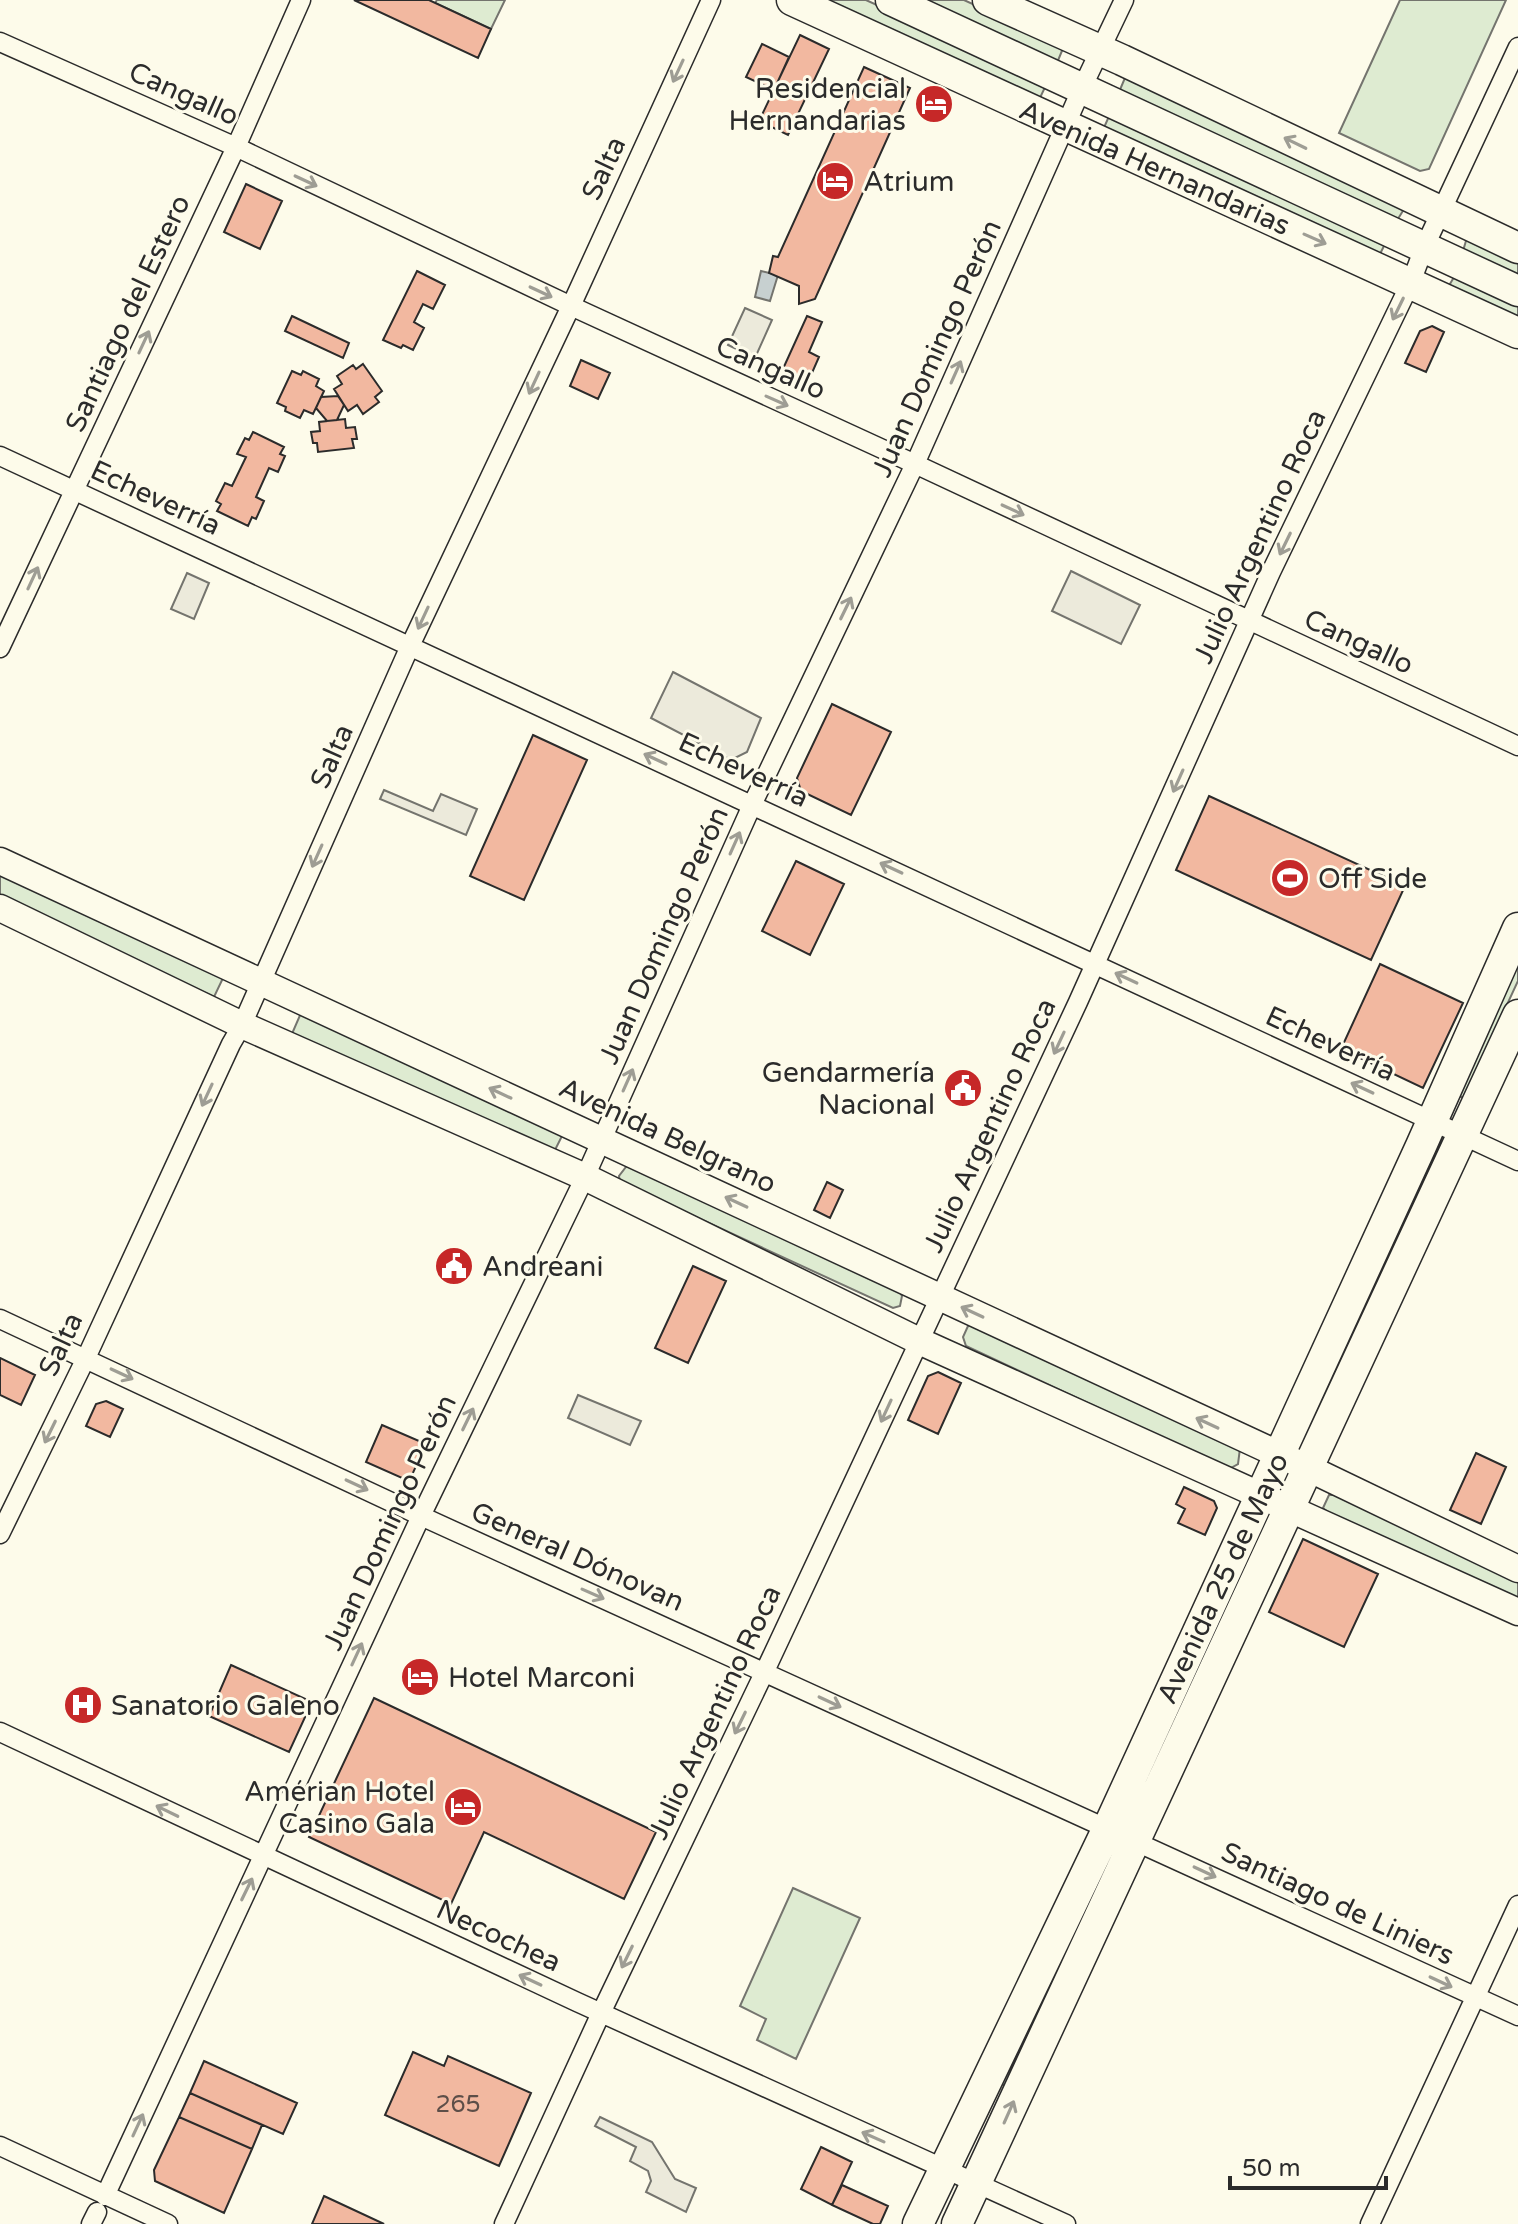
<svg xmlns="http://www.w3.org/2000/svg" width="1518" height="2224" font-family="'Varela Round',sans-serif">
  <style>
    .green { fill: #deebd1; stroke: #74746e; stroke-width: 2 }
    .parking { fill: #eceadb; stroke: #74746e; stroke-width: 2 }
    .water { fill: #c7d0d0; stroke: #74746e; stroke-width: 2 }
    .building { fill: #f2b8a0; stroke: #2b2b2b; stroke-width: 2 }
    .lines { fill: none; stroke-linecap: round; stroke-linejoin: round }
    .street-casing { stroke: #2b2b2b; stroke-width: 21 }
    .secondary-casing { stroke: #2b2b2b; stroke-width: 29 }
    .primary-casing { stroke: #2b2b2b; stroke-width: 33 }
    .street { stroke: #fdfbea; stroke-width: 18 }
    .secondary { stroke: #fdfbea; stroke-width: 26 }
    .primary { stroke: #fdfbea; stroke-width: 30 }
    .oneway { stroke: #9e9d94 }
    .labels { text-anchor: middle; stroke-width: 6; stroke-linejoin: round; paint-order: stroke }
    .number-label { font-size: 24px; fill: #5d4e48 }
    .poi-label { font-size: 28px; fill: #2b2b2b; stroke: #fdfbea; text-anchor: start }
    .street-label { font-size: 28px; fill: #2b2b2b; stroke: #fdfbea }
  </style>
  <rect width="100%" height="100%" fill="#fdfbea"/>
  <path class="green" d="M437,0H505L491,29L435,3Z
    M820,0H866L1047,83L1039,100Z
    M920,0H964L1064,46L1057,63Z
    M1400,0H1506L1429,169L1420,171L1339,133Z
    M1127,73L1406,206L1396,222L1119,92Z
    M1110,114L1387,240L1379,256L1102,132Z
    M1468,234L1518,256V276L1463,251Z
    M1457,272L1518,302V323L1447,289Z
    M0,872L224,976L214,997L0,897Z
    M1518,965V981L1464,1097H1461L1458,1094Z
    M301,1013L556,1130L562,1136L554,1152L291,1036Z
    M1432,1154L1440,1159L1308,1438L1300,1436Z
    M629,1163L899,1290L902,1296L900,1306L893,1308L620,1182L619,1176Z
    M974,1323L1240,1448L1238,1464L1229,1469L966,1346L963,1337L968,1326Z
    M1329,1495H1337L1518,1578V1601L1331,1515L1323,1508Z
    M1105,1868L1008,2087L999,2083Z
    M793,1888L860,1918L796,2059L757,2040L766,2019L740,2006Z"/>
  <path class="parking" d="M745,308L772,320L755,358L728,345Z
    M1071,571L1140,605L1121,644L1052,611Z
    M187,573L209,583L194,619L171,609Z
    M673,672L761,718L747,752L731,760L651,718Z
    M384,790L433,811L441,794L477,809L466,835L380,799Z
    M578,1395L641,1421L630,1445L568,1418Z
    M600,2117L652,2142L675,2179L696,2188L686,2212L646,2192L651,2181L648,2171L630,2161L636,2147L595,2126Z"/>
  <path class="water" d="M761,271L778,275L770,301L755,297Z"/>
  <path class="building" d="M354,0H429L491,29L478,58Z
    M800,35L829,49L788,135L759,121Z
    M762,44L789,57L774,90L746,77Z
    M864,67L910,88L815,299L799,304V286L769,273L773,256L778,257Z
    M246,184L282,201L260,249L224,232Z
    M417,271L445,285L433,309L423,304L414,322L424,328L413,350L403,345L401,348L383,340Z
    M292,316L349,343L343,358L285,331Z
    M807,316L822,322L809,352L819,357L808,382L782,371Z
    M1432,326L1444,332L1426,372L1405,363L1420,331Z
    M581,360L610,373L598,399L570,386Z
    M363,364L382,391L375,397L379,402L363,414L357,405L348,411L334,389L342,384L337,376L353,365L356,369Z
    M292,371L301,375L303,371L319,379L316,386L324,391L313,414L304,410L300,418L285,411L286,407L277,403Z
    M338,396L344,405L337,420L327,421L316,408L321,397Z
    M345,419L346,428L355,427L357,439H352L354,448L318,452L317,443H313L311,432L320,431L319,422Z
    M253,432L284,447L280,454L285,456L278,472L269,468L256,497L264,501L256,519L252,517L248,526L217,511L221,504L216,501L225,483L232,486L246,457L237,454L245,438L249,440Z
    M832,704L891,732L851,815L801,791L797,778Z
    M533,735L587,760L524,900L470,876Z
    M1209,796L1405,886L1371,960L1176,870Z
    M796,861L844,884L810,955L762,931Z
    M1380,964L1463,1003L1423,1088L1341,1049Z
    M827,1182L843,1190L830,1218L814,1210Z
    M693,1266L726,1281L688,1363L655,1348Z
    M0,1358L35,1375L21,1405L0,1395Z
    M938,1372L961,1383L938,1434L908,1420L928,1376Z
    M106,1401L123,1409L110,1437L86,1426L96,1404Z
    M382,1425L426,1444L412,1475L402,1478L366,1462Z
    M1476,1453L1506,1467L1481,1524L1450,1510Z
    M1184,1487L1214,1501L1217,1508L1205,1535L1178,1523L1185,1509L1176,1504Z
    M1303,1539L1378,1574L1344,1647L1269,1612Z
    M231,1665L312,1702L289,1752L209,1716Z
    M374,1698L656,1832L624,1899L484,1832L451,1904L309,1837Z
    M413,2052L444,2066L448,2056L531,2093L499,2166L385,2115Z
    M204,2061L297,2103L283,2134L190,2093Z
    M190,2093L262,2125L252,2149L179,2117Z
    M179,2117L252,2149L224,2213L155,2181L154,2170Z
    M821,2147L852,2162L832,2205L801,2189Z
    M842,2185L888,2206L880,2224H873L832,2205Z
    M324,2196L384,2224H312Z"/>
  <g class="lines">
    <defs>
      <path id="street" d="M0,42L236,147L571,306L915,464L1518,746
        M0,456L1518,1161
        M0,648L236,147L301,0
        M0,1319L421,1516L1518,2016
        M0,1534L86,1358L231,1044L242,1025L410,646L571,306L711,0
        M0,1732L577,2002L1066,2224
        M0,2146L168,2224
        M105,2196L421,1516L585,1177L753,803L915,464L1082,88L1124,0
        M91,2224L97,2212
        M504,2224L601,2013L765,1671L1078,1002L1271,572L1411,282L1424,248L1518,47
        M1370,2224L1518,1905"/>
      <path id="secondary" d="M0,861L1308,1468L1518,1569
        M0,908L242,1025L585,1177L919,1341L1518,1612"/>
      <path id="primary" d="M792,0L1518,333
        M891,0L1518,291
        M988,0L1122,60L1518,248
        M918,2224L1107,1830L1421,1146L1518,928
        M957,2224L1518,1015"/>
    </defs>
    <use href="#street" class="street-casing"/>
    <use href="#secondary" class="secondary-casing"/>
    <use href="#primary" class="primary-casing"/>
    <use href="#street" class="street"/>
    <use href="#secondary" class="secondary"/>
    <use href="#primary" class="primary"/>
  </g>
  <defs><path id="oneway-shaft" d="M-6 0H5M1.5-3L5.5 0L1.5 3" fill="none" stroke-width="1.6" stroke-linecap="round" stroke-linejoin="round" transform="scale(2)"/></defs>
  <g class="oneway">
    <use href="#oneway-shaft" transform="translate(678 71) rotate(115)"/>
    <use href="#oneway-shaft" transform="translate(1295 143) rotate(-154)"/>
    <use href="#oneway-shaft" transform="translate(306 181) rotate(25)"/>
    <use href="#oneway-shaft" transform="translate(1315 239) rotate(24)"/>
    <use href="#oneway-shaft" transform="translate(541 292) rotate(25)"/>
    <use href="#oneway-shaft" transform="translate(1398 309) rotate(116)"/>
    <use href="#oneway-shaft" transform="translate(144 342) rotate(-65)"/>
    <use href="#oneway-shaft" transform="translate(956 372) rotate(-66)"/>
    <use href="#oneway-shaft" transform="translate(534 383) rotate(115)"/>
    <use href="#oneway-shaft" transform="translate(777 401) rotate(24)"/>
    <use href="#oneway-shaft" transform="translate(1013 510) rotate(25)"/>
    <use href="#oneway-shaft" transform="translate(1285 544) rotate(116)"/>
    <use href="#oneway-shaft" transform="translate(33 578) rotate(-65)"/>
    <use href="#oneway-shaft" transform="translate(846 608) rotate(-64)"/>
    <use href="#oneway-shaft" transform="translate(423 618) rotate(115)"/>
    <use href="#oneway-shaft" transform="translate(655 759) rotate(-155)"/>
    <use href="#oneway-shaft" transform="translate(1178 781) rotate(114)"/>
    <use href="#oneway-shaft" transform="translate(735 843) rotate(-66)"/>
    <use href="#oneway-shaft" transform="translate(317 856) rotate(114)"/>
    <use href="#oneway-shaft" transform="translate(891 868) rotate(-155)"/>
    <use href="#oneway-shaft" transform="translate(1126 978) rotate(-155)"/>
    <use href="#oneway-shaft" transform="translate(1059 1043) rotate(115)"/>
    <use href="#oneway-shaft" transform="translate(628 1080) rotate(-66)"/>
    <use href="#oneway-shaft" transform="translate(1362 1088) rotate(-155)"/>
    <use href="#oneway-shaft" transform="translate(500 1093) rotate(-155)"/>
    <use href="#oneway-shaft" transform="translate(207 1095) rotate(115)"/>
    <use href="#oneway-shaft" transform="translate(736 1202) rotate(-155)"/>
    <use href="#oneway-shaft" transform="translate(972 1312) rotate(-155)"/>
    <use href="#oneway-shaft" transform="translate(122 1374) rotate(25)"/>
    <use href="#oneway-shaft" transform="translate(886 1411) rotate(115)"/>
    <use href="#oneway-shaft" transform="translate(468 1419) rotate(-64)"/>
    <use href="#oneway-shaft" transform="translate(1207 1423) rotate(-155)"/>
    <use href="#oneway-shaft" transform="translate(50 1432) rotate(116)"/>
    <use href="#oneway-shaft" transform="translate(357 1485) rotate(25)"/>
    <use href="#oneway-shaft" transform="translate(593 1594) rotate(24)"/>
    <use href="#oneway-shaft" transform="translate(357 1654) rotate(-65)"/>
    <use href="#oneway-shaft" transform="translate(830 1702) rotate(25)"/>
    <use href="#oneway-shaft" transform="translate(740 1723) rotate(116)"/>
    <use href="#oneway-shaft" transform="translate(167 1811) rotate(-154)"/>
    <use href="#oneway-shaft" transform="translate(1205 1872) rotate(25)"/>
    <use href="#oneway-shaft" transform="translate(247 1889) rotate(-64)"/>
    <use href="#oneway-shaft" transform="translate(627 1957) rotate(116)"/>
    <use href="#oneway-shaft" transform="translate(530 1980) rotate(-155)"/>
    <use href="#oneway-shaft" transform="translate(1441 1982) rotate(25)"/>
    <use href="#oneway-shaft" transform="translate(1009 2112) rotate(-66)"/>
    <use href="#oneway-shaft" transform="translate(138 2125) rotate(-65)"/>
    <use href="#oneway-shaft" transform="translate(873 2137) rotate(-156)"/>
  </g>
  <defs>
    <symbol id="hotel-disc" viewBox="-11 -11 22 22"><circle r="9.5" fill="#c62828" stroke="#fdfbea"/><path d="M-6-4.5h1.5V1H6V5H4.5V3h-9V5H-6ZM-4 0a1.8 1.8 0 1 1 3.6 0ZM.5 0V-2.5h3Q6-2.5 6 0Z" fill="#fff"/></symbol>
    <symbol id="stadium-disc" viewBox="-11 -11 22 22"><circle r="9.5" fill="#c62828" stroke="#fdfbea"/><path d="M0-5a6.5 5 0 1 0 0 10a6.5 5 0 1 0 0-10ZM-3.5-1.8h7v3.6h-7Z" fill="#fff"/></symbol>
    <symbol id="civic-disc" viewBox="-11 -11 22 22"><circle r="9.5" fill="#c62828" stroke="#fdfbea"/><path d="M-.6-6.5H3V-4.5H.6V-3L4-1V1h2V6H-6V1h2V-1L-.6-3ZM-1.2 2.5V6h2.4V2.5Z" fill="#fff"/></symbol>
    <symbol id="hospital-disc" viewBox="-11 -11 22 22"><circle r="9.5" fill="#c62828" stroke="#fdfbea"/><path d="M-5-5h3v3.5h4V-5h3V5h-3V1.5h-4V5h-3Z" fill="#fff"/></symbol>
  </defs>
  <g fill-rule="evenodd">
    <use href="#hotel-disc" x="912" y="82" width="44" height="44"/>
    <use href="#hotel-disc" x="813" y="159" width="44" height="44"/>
    <use href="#stadium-disc" x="1268" y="856" width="44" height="44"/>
    <use href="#civic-disc" x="941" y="1066" width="44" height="44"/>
    <use href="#civic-disc" x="432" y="1244" width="44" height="44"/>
    <use href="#hotel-disc" x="398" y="1655" width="44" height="44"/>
    <use href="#hospital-disc" x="61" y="1683" width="44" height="44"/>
    <use href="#hotel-disc" x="441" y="1785" width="44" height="44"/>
  </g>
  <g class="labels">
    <g class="number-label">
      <text x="458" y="2112">265</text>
    </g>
    <g class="poi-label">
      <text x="906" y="98" text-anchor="end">Residencial<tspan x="906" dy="32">Hernandarias</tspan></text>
      <text x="863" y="191">Atrium</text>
      <text x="1318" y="888">Off Side</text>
      <text x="935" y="1082" text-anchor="end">Gendarmería<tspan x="935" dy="32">Nacional</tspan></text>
      <text x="482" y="1276">Andreani</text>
      <text x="448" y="1687">Hotel Marconi</text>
      <text x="111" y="1715">Sanatorio Galeno</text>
      <text x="435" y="1801" text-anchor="end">Amérian Hotel<tspan x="435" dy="32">Casino Gala</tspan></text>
    </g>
    <g class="street-label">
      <text transform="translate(184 93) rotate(24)" y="10">Cangallo</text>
      <text transform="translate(1155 167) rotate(24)" y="10">Avenida Hernandarias</text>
      <text transform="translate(603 168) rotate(-65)" y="10">Salta</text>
      <text transform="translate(127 313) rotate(-65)" y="10">Santiago del Estero</text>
      <text transform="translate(936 348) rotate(-66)" y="10">Juan Domingo Perón</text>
      <text transform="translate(771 367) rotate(24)" y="10">Cangallo</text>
      <text transform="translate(156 497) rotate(25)" y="10">Echeverría</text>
      <text transform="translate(1259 536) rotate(-65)" y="10">Julio Argentino Roca</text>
      <text transform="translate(1359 641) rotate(25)" y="10">Cangallo</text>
      <text transform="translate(331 756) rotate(-66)" y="10">Salta</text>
      <text transform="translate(744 769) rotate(25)" y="10">Echeverría</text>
      <text transform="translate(663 935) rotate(-66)" y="10">Juan Domingo Perón</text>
      <text transform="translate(1331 1043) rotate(25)" y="10">Echeverría</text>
      <text transform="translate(989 1125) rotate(-65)" y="10">Julio Argentino Roca</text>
      <text transform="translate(668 1135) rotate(25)" y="10">Avenida Belgrano</text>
      <text transform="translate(60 1344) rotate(-65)" y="10">Salta</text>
      <text transform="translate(389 1522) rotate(-65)" y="10">Juan Domingo Perón</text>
      <text transform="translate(578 1556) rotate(24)" y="10">General Dónovan</text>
      <text transform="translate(1222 1578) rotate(-65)" y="10">Avenida 25 de Mayo</text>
      <text transform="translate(714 1712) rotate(-65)" y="10">Julio Argentino Roca</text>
      <text transform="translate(1338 1903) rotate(25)" y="10">Santiago de Liniers</text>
      <text transform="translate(499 1935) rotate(25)" y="10">Necochea</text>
    </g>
  </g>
  <path d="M1230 2176v12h156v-12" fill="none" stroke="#2b2b2b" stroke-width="4"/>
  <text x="1242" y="2176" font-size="24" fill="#2b2b2b" stroke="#fdfbea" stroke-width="6" paint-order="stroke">50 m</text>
</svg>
